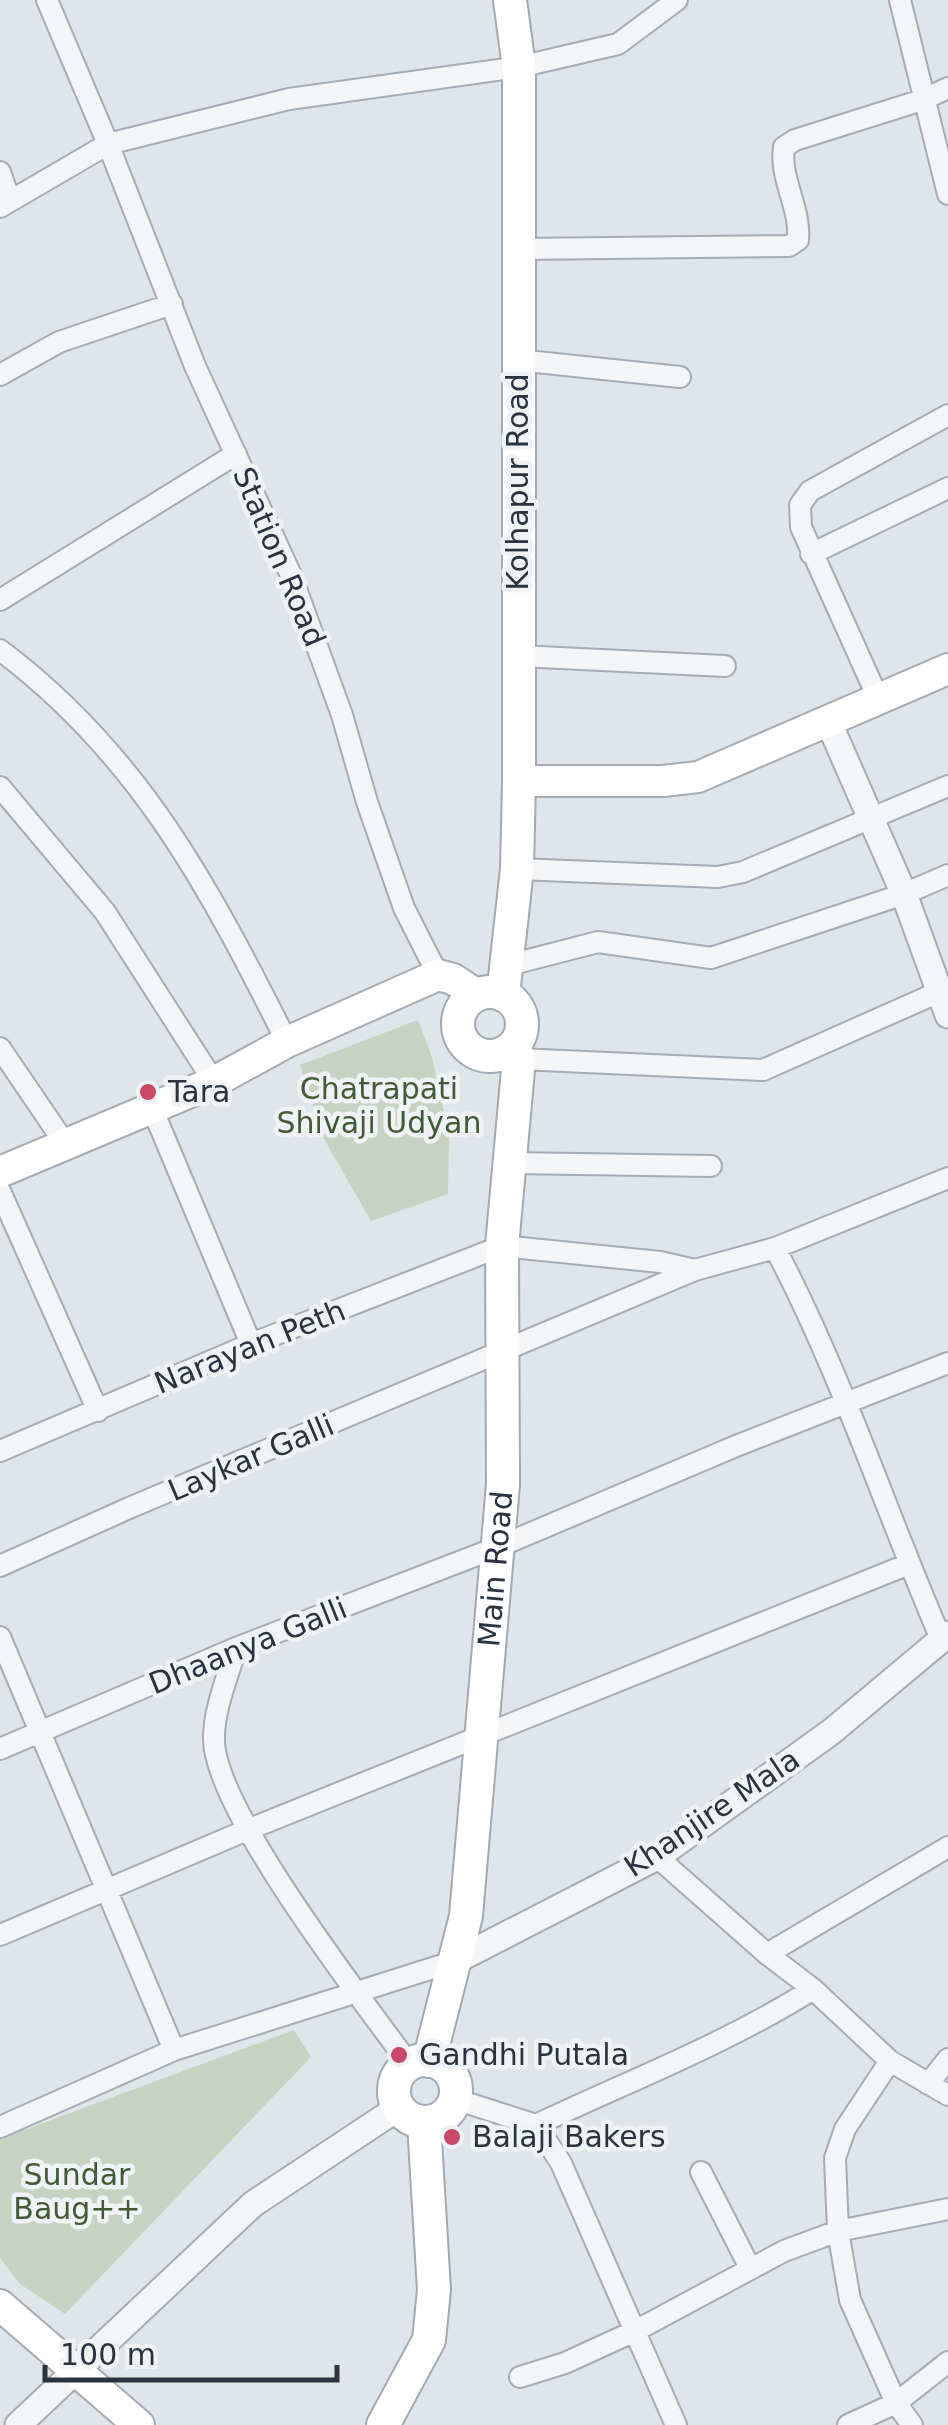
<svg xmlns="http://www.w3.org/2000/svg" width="948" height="2425" font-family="'DejaVu Sans',sans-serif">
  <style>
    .green { fill: #c8d2c2 }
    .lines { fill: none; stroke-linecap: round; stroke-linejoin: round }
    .minor-casing { stroke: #a5acb3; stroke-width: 24 }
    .tertiary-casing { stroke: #a5acb3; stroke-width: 29 }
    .secondary-casing { stroke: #a5acb3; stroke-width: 34 }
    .primary-casing { stroke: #a0aab4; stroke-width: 36 }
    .minor { stroke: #f3f5f7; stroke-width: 20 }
    .tertiary { stroke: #f3f5f7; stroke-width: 25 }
    .secondary { stroke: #fff; stroke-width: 30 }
    .primary { stroke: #fff; stroke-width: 32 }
    .poi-dot { fill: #ca496b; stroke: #f0f3f6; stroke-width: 4 }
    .labels { text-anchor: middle; stroke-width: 9; stroke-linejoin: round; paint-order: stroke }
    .street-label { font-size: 30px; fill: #293440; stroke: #f0f3f6 }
    .park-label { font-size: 30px; fill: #425b37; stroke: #f0f3f6 }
    .poi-label { font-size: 30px; fill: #293440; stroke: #f0f3f6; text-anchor: start }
  </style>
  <rect width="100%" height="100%" fill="#e0e5e9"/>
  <path class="green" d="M418,1020L432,1057L449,1135L448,1194L371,1221L324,1139L300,1065Z
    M294,2030L311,2057L65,2314L20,2284L0,2258V2139Z"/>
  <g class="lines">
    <defs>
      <path id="minor" d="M47,0L108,144L195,366L291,575L342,715L367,802L404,908L438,975
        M900,0L948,194
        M0,172L10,201
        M0,207L108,144L289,99L519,67L618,44L677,0
        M521,249L789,246L798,240C801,208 779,178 784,147L795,140L922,100L948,88
        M517,360L680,377
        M0,375L59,342L172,304
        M811,554L948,488
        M0,600L236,454
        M0,650C140,755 210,889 287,1042
        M519,656L725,666
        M878,698L801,527L800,505L810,491L948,415
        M0,787L105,912L214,1082
        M517,869L718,877L743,872L948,786
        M509,965L598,942L711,958L904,894L948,875
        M0,1048L66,1145
        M519,1059L763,1070L948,988
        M152,1108L251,1344
        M511,1163L711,1166
        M0,1191L98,1411
        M775,1248C841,1373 885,1509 941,1639
        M0,1451L251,1344L502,1246L660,1262L695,1270
        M0,1566L129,1508L695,1270L775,1248L948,1178
        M0,1637L174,2050
        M236,1648C228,1676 214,1708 214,1738C212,1807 364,2002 409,2064
        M0,1749L236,1648L498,1547L736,1446L948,1363
        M657,1857L767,1954L813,1989L890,2061L948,2095
        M0,1935L247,1830L909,1564
        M767,1954L948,1847
        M890,2061L845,2129L835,2158L838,2231L850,2300L896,2403L948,2362
        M928,2084L948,2059
        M455,2099L536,2125L561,2163L676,2425
        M536,2125C629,2081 726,2044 813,1989
        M0,2127L174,2050L455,1961
        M701,2172L750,2268
        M520,2377L565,2363L637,2330L784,2251L838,2231L948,2209
        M848,2425L896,2403L912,2425"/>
      <path id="tertiary" d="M829,723L904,894L948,1015
        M455,1961L657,1857L831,1732L948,1634
        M18,2425L253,2204L398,2108"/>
      <path id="secondary" d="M519,781H663L698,777L948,669
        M0,1172L214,1082L287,1042L438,975L453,979L477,995
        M0,2305L139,2425"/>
      <g id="primary">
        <circle cx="490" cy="1024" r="32"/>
        <path d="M503,995L517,869L519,781V67L510,0"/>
        <circle cx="425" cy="2091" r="31"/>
        <path id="s1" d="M429,2061L466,1916L503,1484L502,1246L519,1059L514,1047"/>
        <path d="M383,2425L429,2340L434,2290L424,2123"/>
      </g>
    </defs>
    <use href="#minor" class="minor-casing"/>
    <use href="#tertiary" class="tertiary-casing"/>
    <use href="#secondary" class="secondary-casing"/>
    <use href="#primary" class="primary-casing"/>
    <use href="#minor" class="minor"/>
    <use href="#tertiary" class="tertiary"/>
    <use href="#secondary" class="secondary"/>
    <use href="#primary" class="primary"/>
  </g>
  <g class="poi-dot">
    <circle cx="148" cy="1092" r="10"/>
    <circle cx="399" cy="2055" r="10"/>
    <circle cx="452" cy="2137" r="10"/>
  </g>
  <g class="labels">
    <g class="street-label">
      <text transform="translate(518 482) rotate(-90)" y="10">Kolhapur Road</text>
      <text transform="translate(279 557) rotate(67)" y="10">Station Road</text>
      <text transform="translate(250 1347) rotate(-22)" y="10">Narayan Peth</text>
      <text transform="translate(251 1458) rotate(-23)" y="10">Laykar Galli</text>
      <text dy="10" stroke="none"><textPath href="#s1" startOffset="498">Main Road</textPath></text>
      <text transform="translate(248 1646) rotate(-22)" y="10">Dhaanya Galli</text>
      <text transform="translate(712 1813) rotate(-34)" y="10">Khanjire Mala</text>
    </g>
    <g class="park-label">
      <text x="379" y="1099">Chatrapati<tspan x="379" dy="34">Shivaji Udyan</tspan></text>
      <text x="77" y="2185">Sundar<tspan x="77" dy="34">Baug++</tspan></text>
    </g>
    <g class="poi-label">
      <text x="168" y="1102">Tara</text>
      <text x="419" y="2065">Gandhi Putala</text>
      <text x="472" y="2147">Balaji Bakers</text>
    </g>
  </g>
  <path d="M45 2365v15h292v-15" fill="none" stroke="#293440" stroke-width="5"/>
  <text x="60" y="2365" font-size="30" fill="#293440" stroke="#f0f3f6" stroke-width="8" paint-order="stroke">100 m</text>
</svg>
